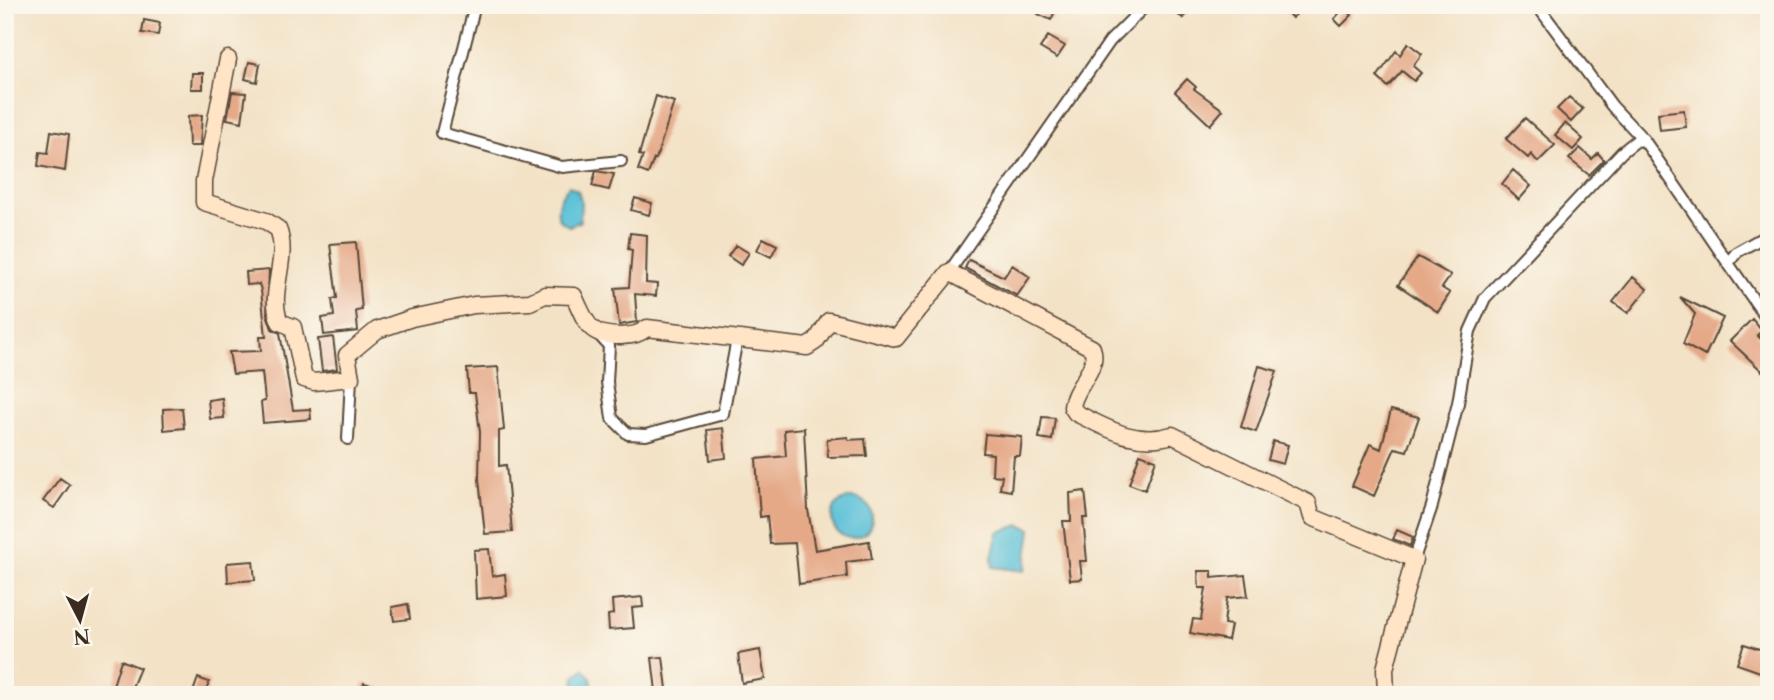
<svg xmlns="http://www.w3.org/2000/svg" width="1774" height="700" font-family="'Libre Caslon Text',serif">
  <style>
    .water { fill: #59c0d7; stroke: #4a757a; stroke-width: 2 }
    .building { fill: #e5a988 }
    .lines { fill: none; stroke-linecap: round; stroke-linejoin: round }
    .minor-casing { stroke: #574637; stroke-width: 14 }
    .secondary-casing { stroke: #574637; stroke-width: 19 }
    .minor { stroke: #fff; stroke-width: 10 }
    .secondary { stroke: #ffe4c6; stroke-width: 16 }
  </style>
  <rect width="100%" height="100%" fill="#fbf7ec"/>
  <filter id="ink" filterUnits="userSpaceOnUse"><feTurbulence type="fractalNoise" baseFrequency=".0143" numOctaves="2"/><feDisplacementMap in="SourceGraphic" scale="14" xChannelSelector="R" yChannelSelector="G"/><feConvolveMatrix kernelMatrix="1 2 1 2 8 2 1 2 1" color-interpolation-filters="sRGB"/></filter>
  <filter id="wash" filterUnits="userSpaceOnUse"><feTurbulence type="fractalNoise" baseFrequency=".00686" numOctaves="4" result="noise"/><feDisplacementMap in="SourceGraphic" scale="28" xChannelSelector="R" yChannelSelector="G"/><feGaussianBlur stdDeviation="1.57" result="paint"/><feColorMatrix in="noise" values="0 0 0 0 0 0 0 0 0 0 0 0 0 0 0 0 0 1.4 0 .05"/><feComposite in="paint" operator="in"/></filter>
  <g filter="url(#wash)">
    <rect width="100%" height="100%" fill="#f3e2c6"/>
    <path class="water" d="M569,186L578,191L581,200L580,221L569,226L559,220C555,206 560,196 569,186Z
      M832 518a20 20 0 1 1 40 0a20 20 0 1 1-40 0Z
      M1020,525L1031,529L1025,571L993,567L992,557L998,532Z
      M584,669L591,678L593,695H574L575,676Z"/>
    <g id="blocks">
      <path class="building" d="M1042,5H1058L1051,20L1038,14Z
        M1164,5H1192L1183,18Z
        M1281,5H1306L1292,18Z
        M1344,8L1352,15L1341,26L1334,19Z
        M144,20L160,23L158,35L142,33Z
        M1048,36L1065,46L1057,58L1040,48Z
        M1408,43L1422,54L1413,66L1421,73L1414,81L1402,71L1388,87L1377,77L1396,51L1400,55Z
        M249,62L260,64L257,82L245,79Z
        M192,73H203V89H191Z
        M1187,79L1196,87L1194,89L1223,110L1210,125L1175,92Z
        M232,92L246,93L242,122L227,119Z
        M656,96L674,102L656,159H654L648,174L638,170L643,156L639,155Z
        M1569,97L1583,109L1571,122L1557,109Z
        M1684,110L1686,127L1660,130L1658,113Z
        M202,115L200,146H189L188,116Z
        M1525,118L1555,145L1538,162L1531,154L1528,158L1506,139Z
        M1565,123L1583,139L1573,150L1555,135Z
        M51,131L69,134L65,171L38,166L40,152L48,153Z
        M1580,148L1592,159L1598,153L1604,160L1589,175L1569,159Z
        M1513,170L1531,186L1519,200L1502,184Z
        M596,171L614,174L609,190L592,186Z
        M635,198L652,203L649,215L631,210Z
        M630,233L647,235L646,283L657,284L656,296L635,294L637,322L619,325L615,288L629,287L632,250L628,249Z
        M763,238L777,245L771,257L757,250Z
        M356,242L362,310L356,311L358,331L324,335L322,318L334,316L332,299L337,298L330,244Z
        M736,245L749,253L741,265L728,256Z
        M1418,257L1451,275L1442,288L1450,293L1438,312L1398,285Z
        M969,260L1004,277L1012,265L1030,277L1017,296L965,268Z
        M269,270L267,314L272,329L280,333L293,410L310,409L311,419L263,423L261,402L265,401L262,372L233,374L229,352L261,351L260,337H266L261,290L259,284L247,285L246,272Z
        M1633,277L1647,289L1628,313L1613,302Z
        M1680,297L1723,318L1705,356L1683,344L1695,314Z
        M1752,319L1762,331L1757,335L1769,347V364L1762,371L1730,341Z
        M333,337L337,369L322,371L318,339Z
        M1259,366L1277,371L1256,432L1241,427Z
        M498,367L504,430L499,431V466L506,465L512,532L485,534L479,479L480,432L475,393H469L467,369Z
        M222,398L224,418L210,419L208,400Z
        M182,408L184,428L164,430L163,409Z
        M1391,410L1419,417L1407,451L1395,448L1374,496L1352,486L1370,444L1381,449Z
        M1042,417L1055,418L1052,440L1039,438Z
        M723,428L726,458L710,460L707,430Z
        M804,428L808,510L815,550L869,541L872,559L846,562L847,577L799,584L795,543L770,544L767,516L760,517L756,459L786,456L784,430Z
        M985,434L1022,437L1020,456H1014L1011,491L1000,489L1002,476L992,475L993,454L983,453Z
        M848,437V440L865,439L867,456L828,457L827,439Z
        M1273,441L1288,445L1283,464L1268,460Z
        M1140,454L1156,460L1145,490L1129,484Z
        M60,478L70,485L54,508L43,501Z
        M1085,491L1088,518H1083L1087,561H1080L1082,579L1070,580L1063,521H1071L1070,493Z
        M1397,530L1413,537L1410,546L1393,539Z
        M489,549L492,576L505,574L507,596L476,599L474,550Z
        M253,561L255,580L228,582L227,563Z
        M1198,571H1212V578L1245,575L1248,596L1227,598L1224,624L1231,625L1228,640L1190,633L1193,619L1201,620L1206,588H1199Z
        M642,597L643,607L632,608L634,628L609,630L608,615L613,614L612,600Z
        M408,604L410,619L394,621L392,607Z
        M1744,644L1769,652V675L1737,664Z
        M760,650L765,679L742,683L738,654Z
        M663,657L667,689L656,691L652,658Z
        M121,660L140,668L130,692L127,690L126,695H110Z
        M198,678L209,682L205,695L193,692Z
        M364,683L393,692L392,695H360Z"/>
    </g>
  </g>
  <g filter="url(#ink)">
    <use href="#blocks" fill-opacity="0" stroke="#574637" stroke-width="2"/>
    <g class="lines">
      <defs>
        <path id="minor" d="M475,5L442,133L562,167L621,161
          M1537,5L1612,106L1644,140
          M1769,234L1737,252L1728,263L1769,322
          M949,272L1110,41L1146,5
          M600,336L609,346L607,382L612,418L628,434L646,435L723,414L737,339
          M348,439L351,378
          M1414,559L1432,506L1458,403L1470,331L1485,298L1622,152L1636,141L1644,140L1728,263"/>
        <path id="secondary" d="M228,59L204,181V202L266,221L278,229C290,259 267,293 280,322L293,327L304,379L314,382L351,378L347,355L377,330L412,318L474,305L530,302L545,295L574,296C587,324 588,336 621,336C633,335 638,335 647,328L807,347L816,341L829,321L896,338L949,272L1092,348C1100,369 1074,386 1072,407L1076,413C1108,429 1136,446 1172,435L1308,503L1312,517L1414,559L1385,669L1386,695"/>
      </defs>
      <use href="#minor" class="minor-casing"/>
      <use href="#secondary" class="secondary-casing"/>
      <use href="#minor" class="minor"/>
      <use href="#secondary" class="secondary"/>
    </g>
  </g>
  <rect width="1774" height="700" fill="none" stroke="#fbf7ec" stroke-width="28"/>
  <g transform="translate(80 620) rotate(174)" stroke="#fbf7ec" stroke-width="5" paint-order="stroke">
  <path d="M0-5L12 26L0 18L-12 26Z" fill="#3b2a1e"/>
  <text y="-10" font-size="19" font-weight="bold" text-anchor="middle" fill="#3b2a1e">N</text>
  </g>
</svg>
